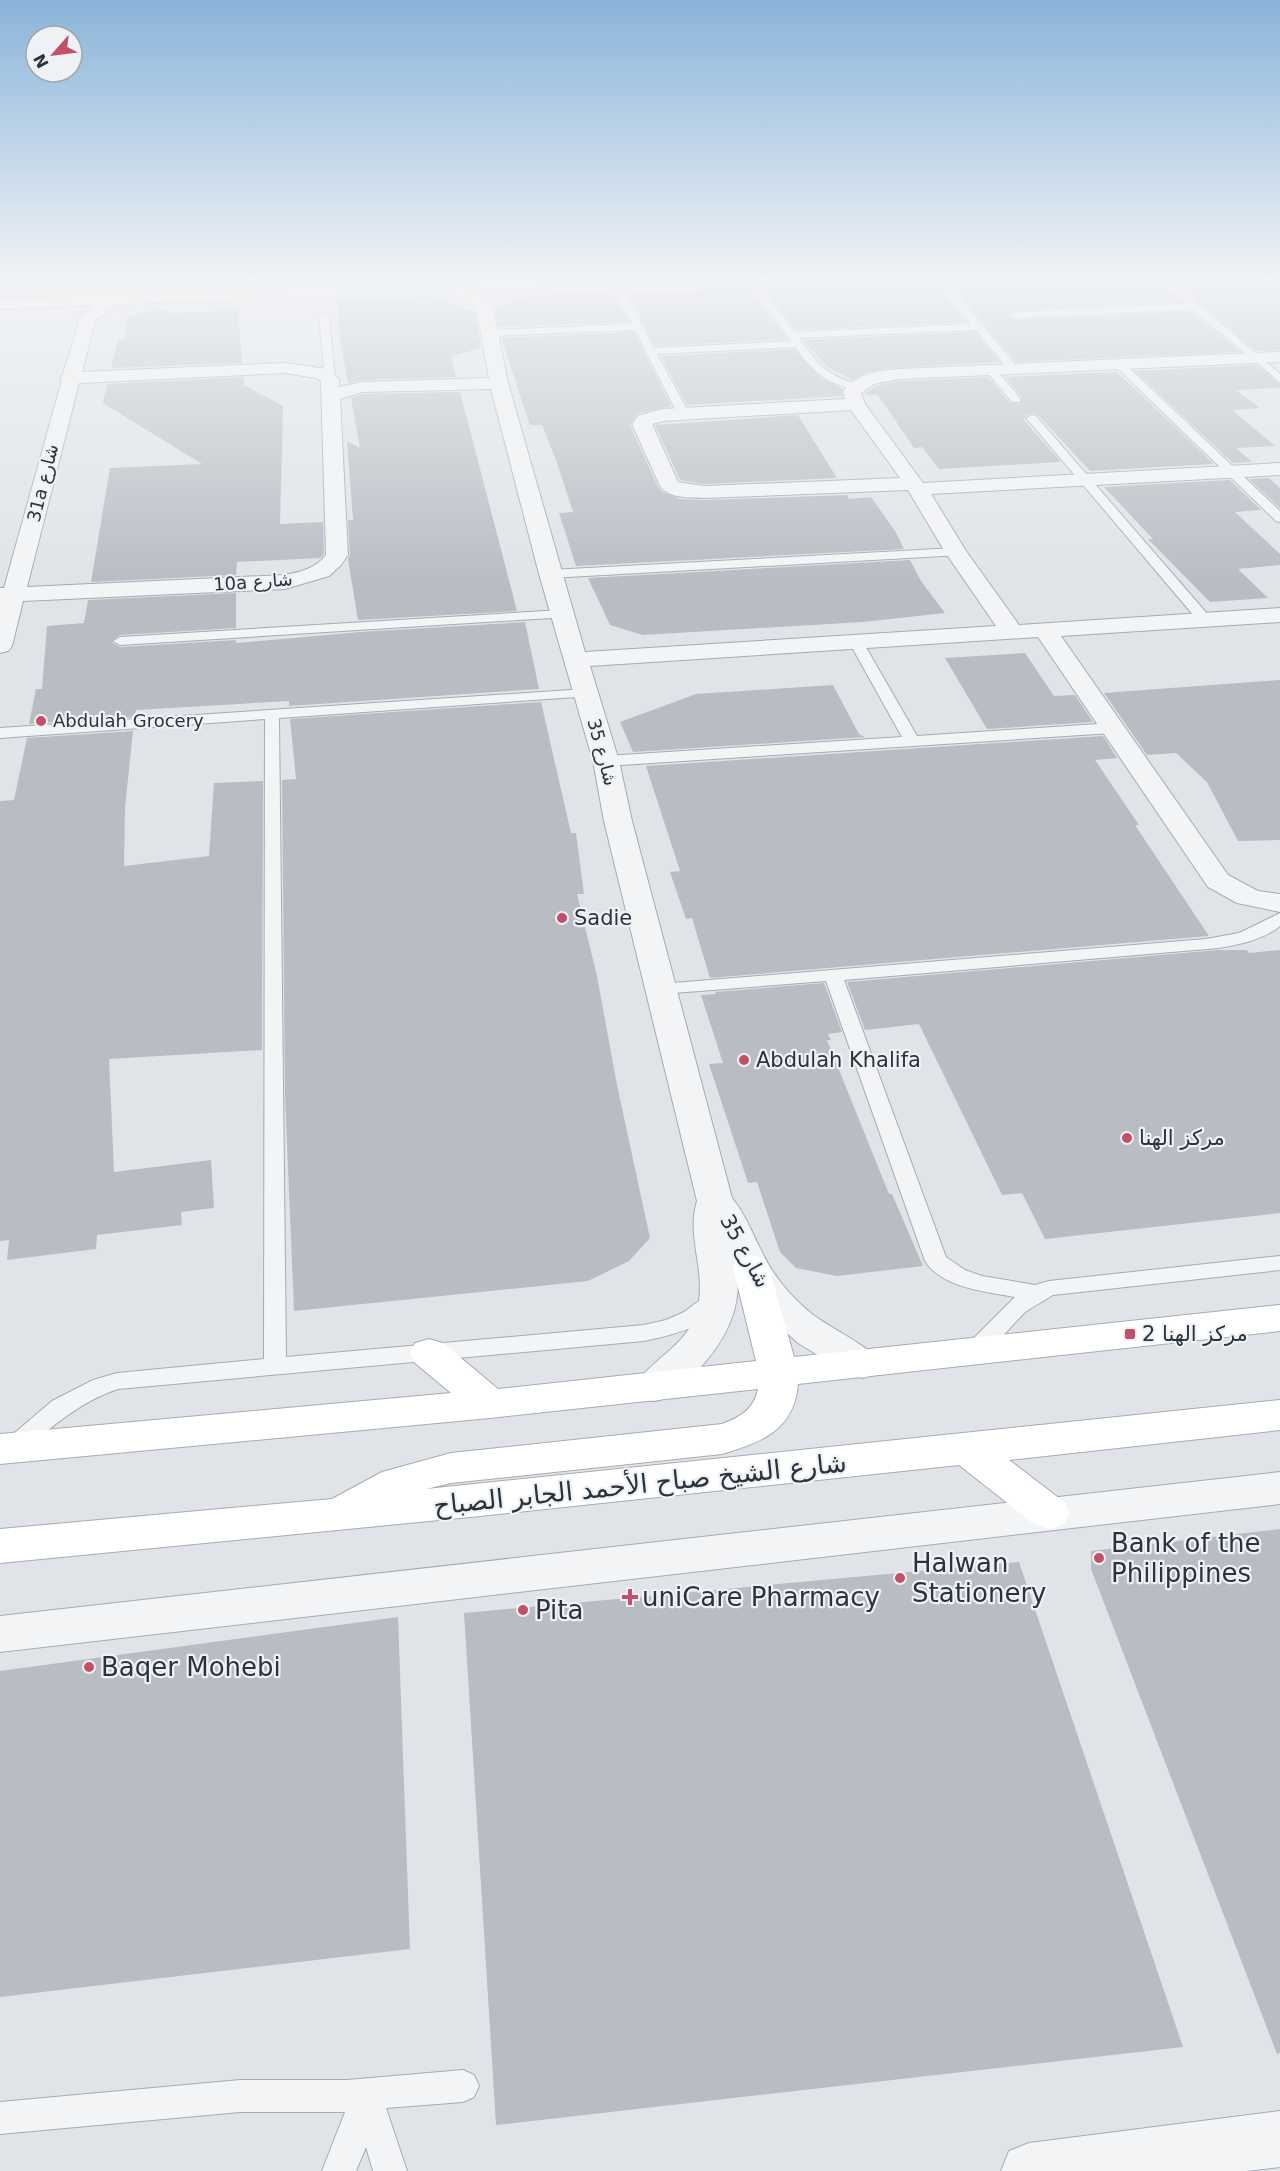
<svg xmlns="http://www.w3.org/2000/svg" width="1280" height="2171" font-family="'DejaVu Sans','Noto Sans Arabic',sans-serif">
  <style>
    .building { fill: #b8bdc4 }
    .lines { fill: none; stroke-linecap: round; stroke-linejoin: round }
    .service-casing { stroke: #a6abb2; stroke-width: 2 }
    .minor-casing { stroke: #a6abb2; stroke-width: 2 }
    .tertiary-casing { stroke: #a6abb2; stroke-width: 2 }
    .secondary-casing { stroke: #a6abb2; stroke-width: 2 }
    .service { fill: #f2f4f6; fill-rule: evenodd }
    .minor { fill: #f2f4f6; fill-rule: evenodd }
    .tertiary { fill: #f2f4f6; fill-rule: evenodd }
    .secondary { fill: #fff; fill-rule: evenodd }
    .poi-dot { fill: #c34f69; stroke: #eff2f5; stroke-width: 2 }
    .labels { text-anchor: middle; stroke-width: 4.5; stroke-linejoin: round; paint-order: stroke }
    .far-street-label { font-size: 18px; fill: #2a333e; stroke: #eff2f5 }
    .far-poi-label { font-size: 18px; fill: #2a333e; stroke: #eff2f5; text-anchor: start }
    .poi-label { font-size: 21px; fill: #2a333e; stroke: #eff2f5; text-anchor: start }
    .street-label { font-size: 21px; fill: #2a333e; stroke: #eff2f5 }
    .near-street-label { font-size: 26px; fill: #2a333e; stroke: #eff2f5 }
    .near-poi-label { font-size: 26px; fill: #2a333e; stroke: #eff2f5; text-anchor: start }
  </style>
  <rect width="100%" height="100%" fill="#e0e4e8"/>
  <path class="building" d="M905,278H931L966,322L796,330L763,286Z
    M946,278H1155L1180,302L1016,310L1009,316L1016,320L1191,311L1240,352L1016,362Z
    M1171,278H1263L1280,290V350L1256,351Z
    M748,287L787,339L655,346L629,294Z
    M608,292L609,295H614L628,322L499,327L495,309L531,295Z
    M430,296L475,312L481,348L451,356L456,377L362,380L348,383L340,339L337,301Z
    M169,310V313L238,310L242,363L111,368L118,339H125L126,317L146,311Z
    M634,332L671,406L637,414L630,425L658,487L663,492L680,499L704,500L847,495L849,499L871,497L895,531L904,549L576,566L559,513L573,512L556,460L542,425H530L501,338Z
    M975,332L1000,362L891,368L867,372L852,380L826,366L803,340Z
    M794,349L820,377L843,389L842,396L687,405L661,356Z
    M1256,365L1280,384V388L1236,390L1260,408L1232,410L1275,446L1236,448L1252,462L1233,463L1135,371Z
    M1117,372L1214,464L1090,471L1038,415L1033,413L1025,416L1024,420L1061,462L939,469L922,447L914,448L878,395L864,394L875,386L899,381L988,377L1010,403L1020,404L1022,397L1005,377Z
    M244,377V385L283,406L280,524L323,522L324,554L321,558L237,562L236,575L91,582L110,468L202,464L103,403L107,384Z
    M460,392L517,611L358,620L348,559L350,555L348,520H353L347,441L360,448L351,398L363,394Z
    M798,415L837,478L704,484L680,480L655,425Z
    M1269,478L1280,488V508L1249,479Z
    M1230,480L1261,510L1235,512L1280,554V565L1238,569L1268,598L1210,602L1148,539H1153L1104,487Z
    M910,560L921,581L945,613L863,622L643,635L610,625L588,578Z
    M236,593V628L120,635L111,642L120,647L236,640V643L360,632L525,622L539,689L289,706V701L136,710L135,717L29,724L36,689H42L47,626L84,623L88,600Z
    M1025,653L1054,696L1075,695L1093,722L987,729L945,658Z
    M1280,680V840L1238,841L1207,782L1176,753L1147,755L1104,693Z
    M833,685L859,734L865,737L633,752L620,722L696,694Z
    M541,702L571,833H576L584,894H577L597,976L617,1085L650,1238L629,1261L588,1281L294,1311L285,1096L282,780L296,779L290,719Z
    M133,731L125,808L124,866L209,856L214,783L263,781L262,1050L109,1059L114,1172L211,1160L214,1208L181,1212L182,1225L97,1235L96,1249L7,1260L9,1240L0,1241V801L14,800L27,738Z
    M1103,736L1117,758L1095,760L1139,825H1135L1209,936L710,978L692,918L686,919L670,872L680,871L646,766Z
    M1218,950H1247L1249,953L1280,950V1213L1045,1239L1022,1193L1002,1195L919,1024L865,1030L847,982Z
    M824,983L842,1032L828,1034L831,1040H827L889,1194H892L923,1266L837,1276L796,1268L780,1252L757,1182L748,1183L709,1064L723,1063L701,995L716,994L715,992Z
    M1280,1529V2053L1277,2054L1091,1569V1551Z
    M1019,1562L1183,2047L496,2125L464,1613Z
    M398,1617L410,1949L0,1997V1671Z"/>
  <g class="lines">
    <defs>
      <path id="service" d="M611,278L619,280L654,348L791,341L746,280L748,278H754L795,332L971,324L933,278H943L1019,369L1018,371H1010L976,330L799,338C818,364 827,376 860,385L861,387L856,390C824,382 815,373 795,347L657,354L689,413L683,416L677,413L635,330L489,336L484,333L489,330L632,324L609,280Z
        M1157,278H1168L1280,374V382L1192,309L1016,318L1011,315L1016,312L1186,304Z
        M324,313L329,316L335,379L330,382L325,379L319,316Z
        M1119,361L1123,362L1280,511V522L1276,521L1115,366L1114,364Z
        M991,367L995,368L1020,398V402H1012L987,372V368Z
        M1032,415L1036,416L1210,617L1212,620L1210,623H1200L1028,420L1026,418Z
        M956,548L962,552L961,555L550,578L543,574L550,570Z
        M562,610L567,611L569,614L567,617L120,645L113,641L120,637Z
        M856,638L863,642L917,736L1112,723L1120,728L1112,733L606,766L598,761L606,756L902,737L849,642Z
        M586,689L591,690L593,693L591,696L279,718L286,1357L644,1325L666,1320L684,1312L708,1294L716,1291L724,1294L727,1299C711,1326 673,1335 644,1341L118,1389C79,1402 50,1428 20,1454L12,1457L4,1454L0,1448L4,1442L52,1401L93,1380L117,1373L264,1359L265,719L0,738V728Z
        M1280,913V926C1263,940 1240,944 1219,948L844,980L946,1257L965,1270L982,1276L1035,1285L1049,1281L1280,1256V1270L1053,1295L1025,1312L982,1358L974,1360L966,1358L963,1352L966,1346L1015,1297C987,1292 942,1288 925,1261L826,981L661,994L655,993L652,989L655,985L661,984L1206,939L1239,933Z
        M463,2070L474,2075L479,2086L474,2097L463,2102L386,2108L407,2171H373L366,2147L356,2171H322L345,2112H240L0,2134V2102L240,2080H347Z"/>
      <path id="minor" d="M445,282L490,300L492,304L508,383L585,652L996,626L945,552L908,490L704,498C690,497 669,499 660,486L632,424L638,416L662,409L845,399L843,392C856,373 878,371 899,369L1280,352V362L899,379L874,384L861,393L865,404L923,483L1280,463V475L931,494L966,551L1019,625L1280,608V622L1061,636L1228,875L1258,891L1280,894V912L1237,903L1208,887L1038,637L590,666L619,761L632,821L732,1198C746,1215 753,1235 763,1254C774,1277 792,1298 812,1314C831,1329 872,1347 882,1364L877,1374L863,1378L849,1374L798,1343L770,1318L737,1274C743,1318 713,1359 681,1386C674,1392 664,1401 653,1401C649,1401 644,1398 640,1397L634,1387C650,1360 683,1348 695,1317C710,1276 685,1239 697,1201L604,821L593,761L539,574L491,389L363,392L340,399L348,555L340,566L329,576L285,589L23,601L12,646L8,651L0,653V588H4L62,380L60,378L63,374L81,315L109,297H121L123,300L95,321L82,372L285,363L327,369L339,379V387L362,382L489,378L476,307L439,290L437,287L439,284ZM285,373L316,378L321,381L326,555C316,568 301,572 285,575L27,587L79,383ZM851,410L900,478L704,486L678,482L652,424L663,421Z
        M1280,1472V1504L0,1652V1616Z
        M1280,2111V2167L1246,2171H1001L1009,2151L1029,2143Z"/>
      <path id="tertiary" d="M543,278H671L663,283L0,309V299Z"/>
      <path id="secondary" d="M751,1255L764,1258L769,1267L794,1357L1280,1305V1331L798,1384C794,1431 761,1442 722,1454L451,1483L426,1489L1280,1400V1430L1009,1460L1064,1502L1070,1513L1064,1524L1049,1529L1034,1524L959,1465L480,1516L0,1563V1529L332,1499L382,1472L451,1453L722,1424C741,1417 754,1409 758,1389L490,1418L0,1464V1434L451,1393L415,1363L410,1353L415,1343L429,1339L443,1343L498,1389L756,1361L733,1267L738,1258Z"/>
    </defs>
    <use href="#service" class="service-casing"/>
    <use href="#minor" class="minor-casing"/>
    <use href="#tertiary" class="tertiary-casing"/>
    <use href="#secondary" class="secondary-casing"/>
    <use href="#service" class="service"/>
    <use href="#minor" class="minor"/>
    <use href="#tertiary" class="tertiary"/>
    <use href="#secondary" class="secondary"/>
  </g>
  <linearGradient id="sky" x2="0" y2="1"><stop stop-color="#8ab4da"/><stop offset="0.48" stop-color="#f1f3f5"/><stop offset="1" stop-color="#f1f3f5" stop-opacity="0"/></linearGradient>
  <rect width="1280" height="582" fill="url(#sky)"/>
  <g class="poi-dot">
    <circle cx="41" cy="721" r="6"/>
    <circle cx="562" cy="918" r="6"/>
    <circle cx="744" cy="1060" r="6"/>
    <circle cx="1127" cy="1138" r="6"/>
    <rect x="1124" y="1328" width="12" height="12" rx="3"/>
    <circle cx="1099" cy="1558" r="6"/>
    <circle cx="900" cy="1578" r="6"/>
    <path d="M627 1588h6v6h6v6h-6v6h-6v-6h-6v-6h6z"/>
    <circle cx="523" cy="1610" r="6"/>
    <circle cx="89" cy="1667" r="6"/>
  </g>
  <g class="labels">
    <g class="far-street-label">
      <text transform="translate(43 483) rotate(-76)" y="6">31a شارع</text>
      <text transform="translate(253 582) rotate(-4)" y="6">10a شارع</text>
      <text transform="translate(602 752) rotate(75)" y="6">شارع 35</text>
    </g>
    <g class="far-poi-label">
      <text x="53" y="727">Abdulah Grocery</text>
    </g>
    <g class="poi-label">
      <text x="574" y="925">Sadie</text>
      <text x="756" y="1067">Abdulah Khalifa</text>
      <text x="1139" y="1145">مركز الهنا</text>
      <text x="1142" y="1341">مركز الهنا 2</text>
    </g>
    <g class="street-label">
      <text transform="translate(745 1251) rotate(61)" y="7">شارع 35</text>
    </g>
    <g class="near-street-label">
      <text transform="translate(640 1484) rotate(-6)" y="9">شارع الشيخ صباح الأحمد الجابر الصباح</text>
    </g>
    <g class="near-poi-label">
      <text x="1111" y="1552">Bank of the<tspan x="1111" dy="30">Philippines</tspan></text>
      <text x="912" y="1572">Halwan<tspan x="912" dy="30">Stationery</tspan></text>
      <text x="642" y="1606">uniCare Pharmacy</text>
      <text x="535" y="1619">Pita</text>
      <text x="101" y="1676">Baqer Mohebi</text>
    </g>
  </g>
  <g transform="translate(54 54) rotate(242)"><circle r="28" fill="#eff2f5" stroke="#a0a6ac" stroke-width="1.5"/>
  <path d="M0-4.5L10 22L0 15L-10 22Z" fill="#c34f69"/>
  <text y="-9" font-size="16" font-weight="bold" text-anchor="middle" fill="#2a333e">N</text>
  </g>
</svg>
